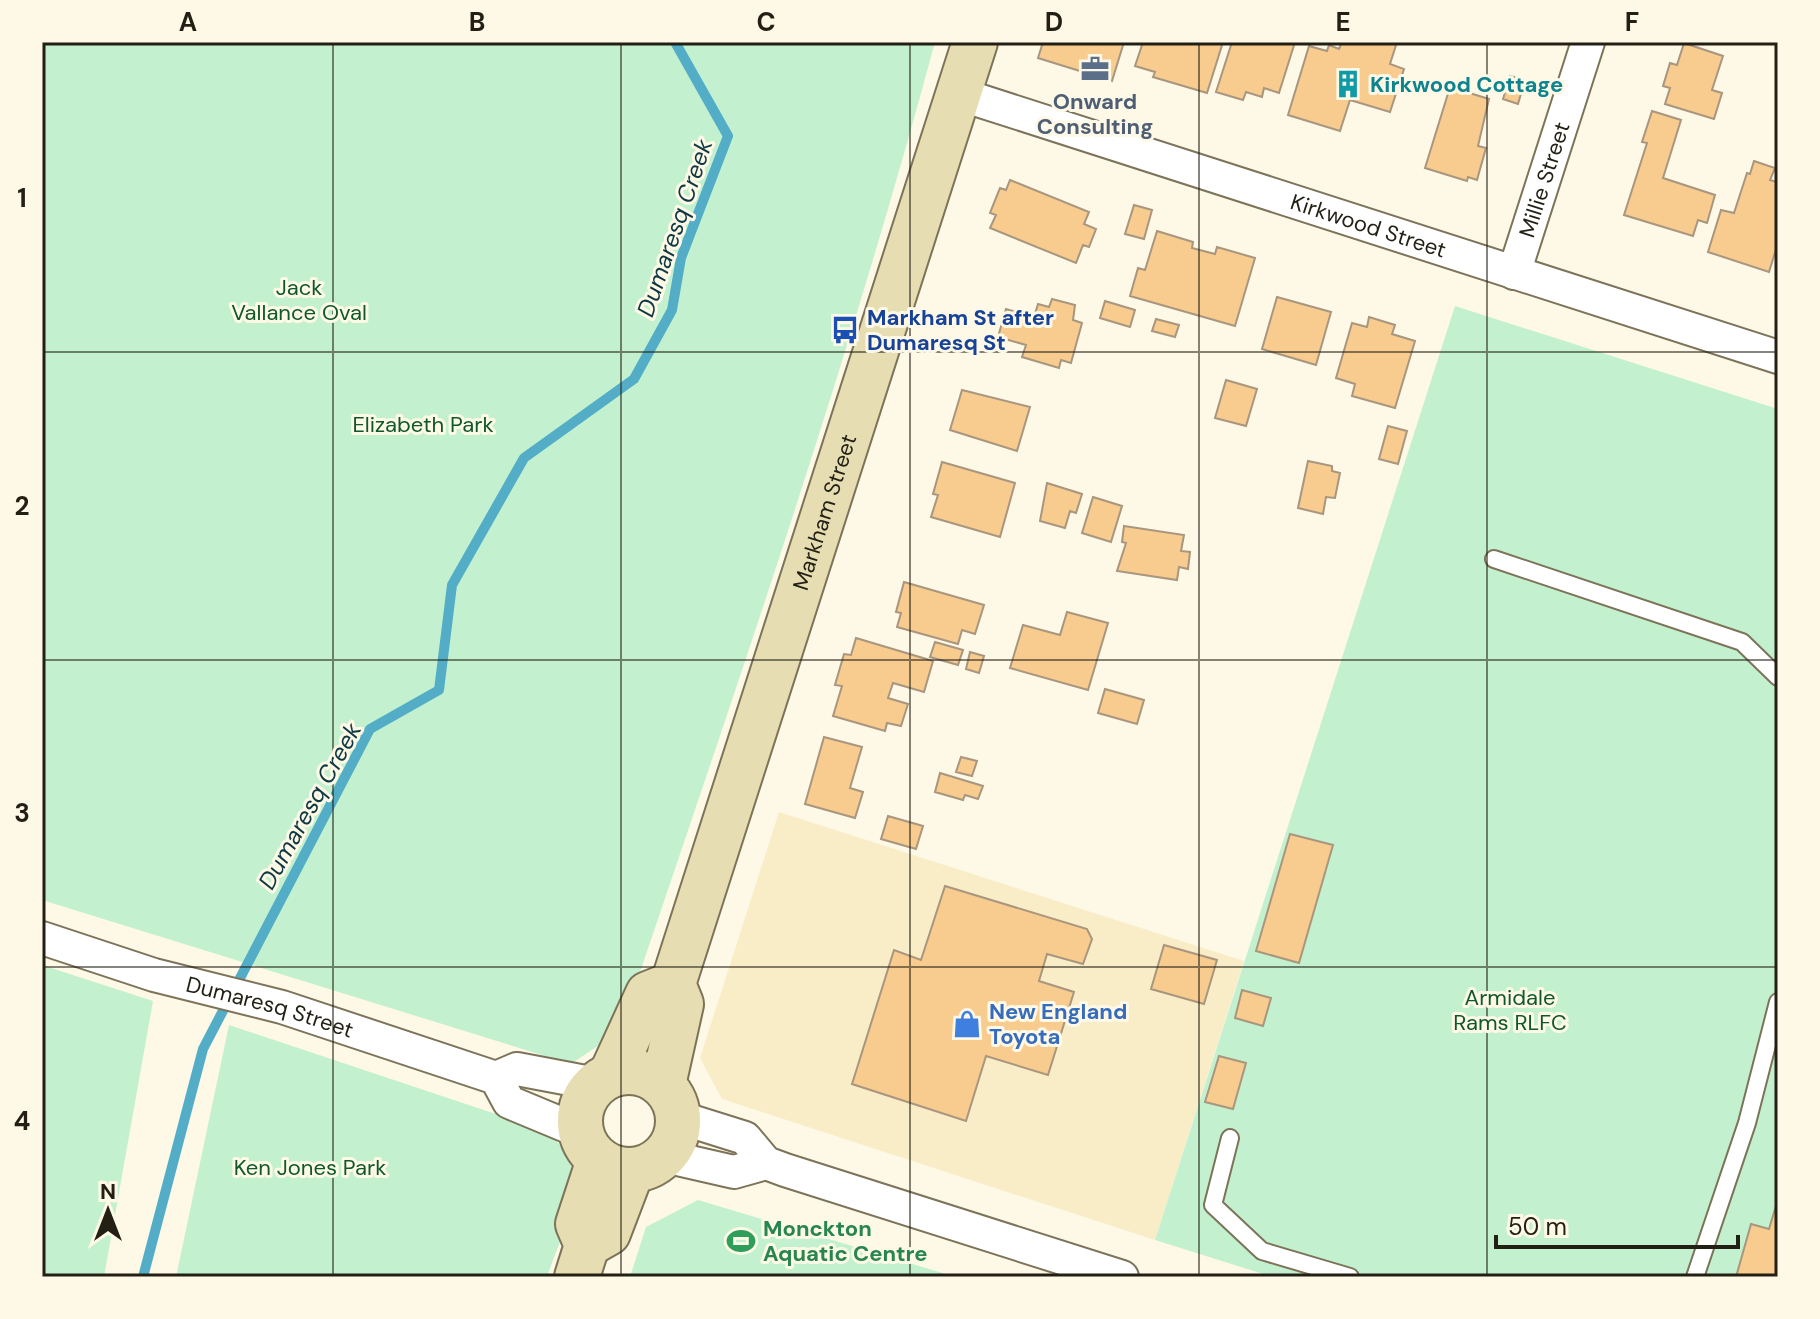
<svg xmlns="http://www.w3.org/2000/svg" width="1820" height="1319" font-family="'DM Sans',sans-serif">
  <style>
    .built { fill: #f9edc8 }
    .green { fill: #c3f1cf }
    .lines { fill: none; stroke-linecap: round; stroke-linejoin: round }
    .stream { stroke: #53adc6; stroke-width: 10 }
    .building { fill: #f8cb8e; stroke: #a8967e; stroke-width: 2 }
    .lane-casing { stroke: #7c7359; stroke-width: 20 }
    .street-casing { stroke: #7c7359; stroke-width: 36 }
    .secondary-casing { stroke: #7c7359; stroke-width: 48 }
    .lane { stroke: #fff; stroke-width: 16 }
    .street { stroke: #fff; stroke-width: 32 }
    .secondary { stroke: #e6ddb2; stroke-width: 44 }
    .grid { fill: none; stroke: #221f14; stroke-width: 2; stroke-opacity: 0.55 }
    .labels { text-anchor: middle; stroke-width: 6; stroke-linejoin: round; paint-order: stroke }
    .culture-label { font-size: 22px; font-weight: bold; fill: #0d838f; stroke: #fef8e6; text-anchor: start }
    .service-label { font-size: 22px; font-weight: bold; fill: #4e5e75; stroke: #fef8e6 }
    .street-label { font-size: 22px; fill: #221f14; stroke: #fef8e6 }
    .park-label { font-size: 22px; fill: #0e582e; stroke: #fef8e6 }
    .transit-label { font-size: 22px; font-weight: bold; fill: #164399; stroke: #fef8e6; text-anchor: start }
    .shop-label { font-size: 22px; font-weight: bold; fill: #366cbe; stroke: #fef8e6; text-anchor: start }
    .leisure-label { font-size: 22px; font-weight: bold; fill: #27864d; stroke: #fef8e6; text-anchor: start }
    .water-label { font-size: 24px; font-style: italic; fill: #0e3944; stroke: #fef8e6 }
    .neatline { fill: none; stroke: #221f14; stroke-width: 3 }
    .grid-label { font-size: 26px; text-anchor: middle; font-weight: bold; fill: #221f14 }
  </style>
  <rect width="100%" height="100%" fill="#fef8e6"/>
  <path class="built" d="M779,812L1244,961L1155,1240L722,1099L700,1058Z"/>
  <path class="green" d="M42,42H935C845,376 731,703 620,1031L571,1064L42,900Z
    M1455,306L1778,409V1277H1273L1155,1240Z
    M42,965L153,1001L104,1277H42Z
    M229,1025L547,1131C597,1176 565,1223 547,1277H176Z
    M698,1200L956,1277H630L646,1227Z"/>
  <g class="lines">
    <path class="stream" d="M143,1277L203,1049L370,729L439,690L452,585L524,458L634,379L672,310L681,258L728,136L675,42"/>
  </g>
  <path class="building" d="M1043,42H1124L1112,81L1038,58Z
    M1143,42H1223L1207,93L1153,77L1155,72L1135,66Z
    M1232,42H1295L1279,93L1264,88L1262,97L1246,92L1243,100L1216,92Z
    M1342,42H1397L1390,64L1404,69L1390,112L1350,100L1340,131L1288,115L1309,46L1327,51L1329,45L1339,49Z
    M1684,43L1723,56L1712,90L1722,93L1714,119L1665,104L1670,88L1663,86L1670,63L1677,65Z
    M1510,76L1525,80L1518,104L1503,99Z
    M1450,87L1489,99L1478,146L1486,148L1477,180L1468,177L1467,181L1425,168Z
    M1652,111L1681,120L1663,178L1715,195L1707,223L1698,220L1693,236L1624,215L1647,143L1642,142Z
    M1754,161L1775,168L1770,180L1777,182L1778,188V243L1769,272L1708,252L1721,210L1734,213L1747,173L1750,174Z
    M1010,180L1089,212L1084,224L1096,229L1089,247L1083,245L1076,263L990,228L996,215L990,213L1000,188L1006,190Z
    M1134,205L1152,210L1144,239L1125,234Z
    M1157,231L1193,242L1192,248L1215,254L1217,247L1255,258L1235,326L1130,296L1138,268L1145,270Z
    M1277,297L1331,312L1316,365L1262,349Z
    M1052,299L1075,305L1073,320L1082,323L1071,363L1061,360L1059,368L1022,357L1026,345L998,337L1006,309L1034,317L1038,304L1049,307Z
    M1105,301L1135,310L1130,327L1100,318Z
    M1369,317L1395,325L1392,334L1415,341L1395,408L1352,396L1355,384L1336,378L1352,323L1367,327Z
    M1156,319L1179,325L1175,337L1152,331Z
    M1226,380L1257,389L1246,426L1215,418Z
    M962,390L1030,407L1017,451L950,430Z
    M1388,426L1407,431L1398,464L1379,459Z
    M1308,461L1332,466V471L1340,473L1335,498L1326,497L1323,514L1298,508Z
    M942,462L1015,483L1000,537L931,517L938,495L933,494Z
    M1047,483L1082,494L1076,513L1070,511L1065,528L1040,521Z
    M1093,497L1122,506L1111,542L1082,533Z
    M1124,526L1184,535L1181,551L1190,552L1188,569L1179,567L1177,580L1117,571L1126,543L1122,542Z
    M904,582L984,605L975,634L962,630L958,644L897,627L901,613L896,612Z
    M1067,612L1108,623L1088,690L1010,668L1023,625L1060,635Z
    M856,638L933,661L924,692L893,683L888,698L908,704L901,726L887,723L885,731L833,716L842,686L835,685L844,654L851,655Z
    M935,642L963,650L958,665L930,657Z
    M970,652L984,656L979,673L966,669Z
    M1105,689L1144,700L1137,724L1098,713Z
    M824,737L862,747L850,788L863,792L855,818L805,804Z
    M961,757L977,761L972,776L956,772Z
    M940,773L983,786L978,799L965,795L963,800L935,792Z
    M888,816L923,826L916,849L881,839Z
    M1290,834L1333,845L1299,963L1256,951Z
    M945,886L1087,929L1092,939L1083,964L1047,954L1039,981L1074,992L1048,1075L986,1056L966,1121L852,1084L894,950L921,960Z
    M1164,945L1217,960L1204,1004L1151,989Z
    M1242,990L1271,998L1263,1026L1235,1018Z
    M1219,1056L1246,1063L1233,1109L1205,1102Z
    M1778,1199V1277H1736L1751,1224L1769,1229Z"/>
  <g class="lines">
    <defs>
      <path id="lane" d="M1494,559L1742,642L1778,677
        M1230,1138L1213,1205L1262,1251L1350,1277
        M1695,1277L1747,1123L1778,1002"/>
      <g id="street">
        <path id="s1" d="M959,94L1778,357"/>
        <path id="s2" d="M1514,273L1588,42"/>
        <path id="s3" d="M42,938L154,975L282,1007L496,1078L509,1102L581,1132"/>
        <path d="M496,1078L517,1069L596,1084"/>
        <path d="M678,1117L745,1138L766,1163L785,1170L1122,1277"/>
        <path d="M664,1156L734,1172L766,1163"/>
      </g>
      <g id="secondary">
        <circle cx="629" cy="1121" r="49"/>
        <path d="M611,1075L648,994L673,984"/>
        <path id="s4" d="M663,1085L681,1004L673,984L975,42"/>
        <path d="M587,1245L608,1233L632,1170"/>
        <path d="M577,1277L587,1245L578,1224L599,1160"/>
      </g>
    </defs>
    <use href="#lane" class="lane-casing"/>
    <use href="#street" class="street-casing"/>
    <use href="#secondary" class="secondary-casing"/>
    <use href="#lane" class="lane"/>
    <use href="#street" class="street"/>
    <use href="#secondary" class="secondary"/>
  </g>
  <path class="grid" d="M333,42V1277M621,42V1277M910,42V1277M1199,42V1277M1487,42V1277M42,352H1778M42,660H1778M42,967H1778"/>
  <defs>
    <symbol id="office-bare" viewBox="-9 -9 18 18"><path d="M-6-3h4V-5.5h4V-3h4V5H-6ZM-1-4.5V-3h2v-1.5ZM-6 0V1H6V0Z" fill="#5c6f8a" stroke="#fef8e6" stroke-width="2.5" paint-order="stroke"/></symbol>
    <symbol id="building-bare" viewBox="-9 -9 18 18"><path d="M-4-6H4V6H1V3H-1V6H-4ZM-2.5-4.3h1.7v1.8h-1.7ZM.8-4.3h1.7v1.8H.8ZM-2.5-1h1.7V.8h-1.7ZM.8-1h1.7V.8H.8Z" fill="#0f9aa8" stroke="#fef8e6" stroke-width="2.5" paint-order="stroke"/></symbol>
    <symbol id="bus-bare" viewBox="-9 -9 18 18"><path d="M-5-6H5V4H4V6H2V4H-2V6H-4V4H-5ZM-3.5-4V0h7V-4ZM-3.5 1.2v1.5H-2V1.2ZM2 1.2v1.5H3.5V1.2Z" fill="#1a4fb4" stroke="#fef8e6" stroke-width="2.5" paint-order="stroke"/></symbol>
    <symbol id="shop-bare" viewBox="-9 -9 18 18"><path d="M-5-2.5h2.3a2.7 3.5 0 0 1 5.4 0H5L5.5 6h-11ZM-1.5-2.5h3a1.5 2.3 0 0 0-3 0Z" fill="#3f7fe0" stroke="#fef8e6" stroke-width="2.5" paint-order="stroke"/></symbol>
    <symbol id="stadium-bare" viewBox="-9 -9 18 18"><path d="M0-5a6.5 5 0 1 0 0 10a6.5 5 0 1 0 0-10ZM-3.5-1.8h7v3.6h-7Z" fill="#2e9e5b" stroke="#fef8e6" stroke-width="2.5" paint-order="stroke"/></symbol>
  </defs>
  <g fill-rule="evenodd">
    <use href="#office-bare" x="1075" y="49" width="40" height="40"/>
    <use href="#building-bare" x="1328" y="64" width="40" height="40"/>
    <use href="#bus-bare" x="825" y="310" width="40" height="40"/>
    <use href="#shop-bare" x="947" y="1004" width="40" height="40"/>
    <use href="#stadium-bare" x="721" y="1221" width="40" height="40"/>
  </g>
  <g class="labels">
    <g class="culture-label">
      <text x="1370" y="92">Kirkwood Cottage</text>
    </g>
    <g class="service-label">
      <text x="1095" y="109">Onward<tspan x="1095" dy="25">Consulting</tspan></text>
    </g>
    <g class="street-label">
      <text dy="8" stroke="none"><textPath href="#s2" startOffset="98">Millie Street</textPath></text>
      <text dy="8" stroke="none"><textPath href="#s1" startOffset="430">Kirkwood Street</textPath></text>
      <text dy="8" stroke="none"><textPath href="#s4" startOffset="600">Markham Street</textPath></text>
      <text dy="8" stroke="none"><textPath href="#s3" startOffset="238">Dumaresq Street</textPath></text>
    </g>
    <g class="park-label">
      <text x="299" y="295">Jack<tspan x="299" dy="25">Vallance Oval</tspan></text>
      <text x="423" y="432">Elizabeth Park</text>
      <text x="1510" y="1005">Armidale<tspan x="1510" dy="25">Rams RLFC</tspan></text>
      <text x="310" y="1175">Ken Jones Park</text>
    </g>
    <g class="transit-label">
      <text x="867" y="325">Markham St after<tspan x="867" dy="25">Dumaresq St</tspan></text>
    </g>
    <g class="shop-label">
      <text x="989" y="1019">New England<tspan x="989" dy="25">Toyota</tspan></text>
    </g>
    <g class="leisure-label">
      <text x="763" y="1236">Monckton<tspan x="763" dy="25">Aquatic Centre</tspan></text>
    </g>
    <g class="water-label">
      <text transform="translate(675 228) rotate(-71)" y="8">Dumaresq Creek</text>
      <text transform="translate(310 806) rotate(-61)" y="8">Dumaresq Creek</text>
    </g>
  </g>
  <rect width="1820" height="1319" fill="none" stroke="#fef8e6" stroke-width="88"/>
  <g transform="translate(108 1211)" stroke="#fef8e6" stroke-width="6" paint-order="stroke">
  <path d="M0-6L14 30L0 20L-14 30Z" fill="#221f14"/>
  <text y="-12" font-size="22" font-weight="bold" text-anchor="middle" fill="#221f14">N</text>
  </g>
  <path d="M1496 1235v12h242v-12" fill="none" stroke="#221f14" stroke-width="4"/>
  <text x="1508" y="1235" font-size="24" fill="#221f14" stroke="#fef8e6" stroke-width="6" paint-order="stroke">50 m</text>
  <rect x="44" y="44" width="1732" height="1231" class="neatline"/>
  <g class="grid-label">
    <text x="188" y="31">A</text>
    <text x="477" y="31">B</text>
    <text x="766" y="31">C</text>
    <text x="1054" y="31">D</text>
    <text x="1343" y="31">E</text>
    <text x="1632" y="31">F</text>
    <text x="22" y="207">1</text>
    <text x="22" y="515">2</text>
    <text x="22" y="822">3</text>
    <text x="22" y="1130">4</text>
  </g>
</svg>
